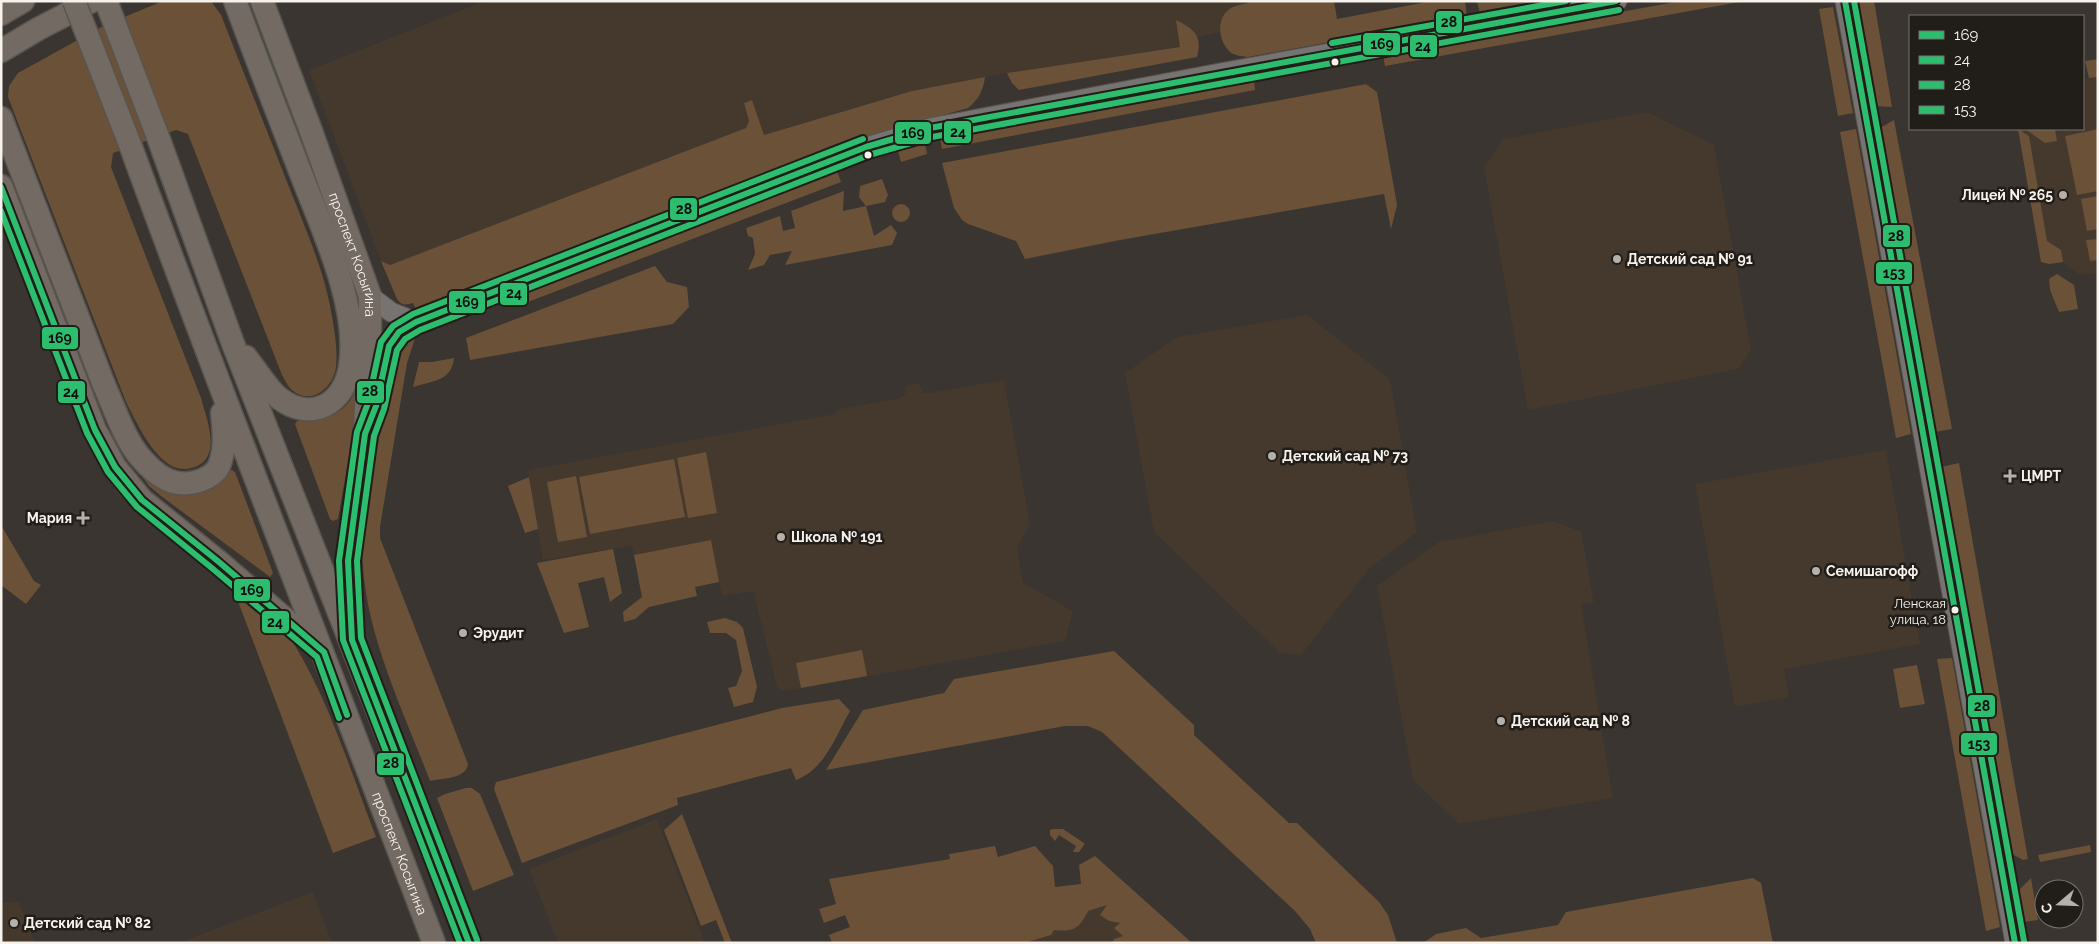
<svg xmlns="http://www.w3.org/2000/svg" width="2099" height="944" font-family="Raleway,sans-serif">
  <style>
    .built { fill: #45382d }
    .green { fill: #6b5138 }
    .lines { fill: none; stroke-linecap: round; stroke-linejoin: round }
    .minor-casing { stroke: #585450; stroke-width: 21 }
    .major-casing { stroke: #585450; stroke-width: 25 }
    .minor { stroke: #777370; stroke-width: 19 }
    .major { stroke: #736b63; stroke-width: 22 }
    .major-bridge-casing { stroke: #585450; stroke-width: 25; stroke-linecap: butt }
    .major-bridge { stroke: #736b63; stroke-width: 22 }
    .bus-1-casing { stroke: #211d19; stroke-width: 10 }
    .bus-2-casing { stroke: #211d19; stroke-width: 10 }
    .bus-3-casing { stroke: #211d19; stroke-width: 10 }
    .bus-4-casing { stroke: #211d19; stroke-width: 10 }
    .bus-1 { stroke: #2cbe6e; stroke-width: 6 }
    .bus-2 { stroke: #2cbe6e; stroke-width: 6 }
    .bus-3 { stroke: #2cbe6e; stroke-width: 6 }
    .bus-4 { stroke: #2cbe6e; stroke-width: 6 }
    .bus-dot { fill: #f8f2ed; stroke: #211d19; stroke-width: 2 }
    .poi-dot { fill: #b6b0ab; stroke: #211d19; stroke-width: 2 }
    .labels { text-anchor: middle; stroke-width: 5; stroke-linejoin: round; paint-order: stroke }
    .bus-label { font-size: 13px; fill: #f8f2ed; stroke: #211d19; text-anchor: end }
    .poi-label { font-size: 14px; font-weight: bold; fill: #f8f2ed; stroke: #211d19; text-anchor: start }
    .street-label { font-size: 14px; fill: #f8f2ed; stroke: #211d19 }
    .line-badge { stroke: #211d19; stroke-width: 2 }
    .pale-badge-label { font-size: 14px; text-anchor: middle; font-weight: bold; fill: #111 }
  </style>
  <rect width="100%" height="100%" fill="#3a3530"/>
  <path class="built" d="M485,1H1248L1249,3L1233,7L1220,22V32L1198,37L1191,28L1180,47L1007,73L912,91L763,135L752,100L744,103L749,122L746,128L390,265L381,261L309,70Z
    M2098,77V273L2080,275L2063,262L2049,264L2041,262L2018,129H2083V79Z
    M1647,112L1714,145L1751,350L1738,369L1528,410L1484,168L1503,139Z
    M1307,315L1390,379L1417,532L1369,569L1301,655L1280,653L1154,532L1125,373L1177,337Z
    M1004,380L1030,524L1017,547L1023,583L1073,611L1065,641L785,691L780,690L777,687L753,591L722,596L719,582L642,597L632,546L543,560L528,470L835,414L840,409L900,398L905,394L906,385L919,383L923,393H929Z
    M1886,450L1920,644L1784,669L1789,697L1735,707L1695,484Z
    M1552,521L1581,531L1594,602L1581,604L1613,798L1459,824L1413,780L1377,586L1439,542Z
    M657,819L705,943H558L529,869Z
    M1079,888L1182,943H901Z
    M313,892L332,943H187L186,940Z
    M6,902H19L35,943H1V903Z"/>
  <path class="green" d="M163,1H211L221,15C244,74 268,133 291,192C305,227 325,274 331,311C334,328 338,349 336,367C334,386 314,404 296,393C289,389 286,382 282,375L188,134L176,130L113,153L111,167L201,398C206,418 223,456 195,467C187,470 178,470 170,465C149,451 137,423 126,402L8,97L9,86L18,73L105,25Z
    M1248,1H1334L1337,19L1432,1H1465L1467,17L1248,57C1241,56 1234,56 1229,51C1217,39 1216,15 1233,7C1237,5 1244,4 1248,3Z
    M1477,1H1552L1480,14Z
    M1681,1H1745L1385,66L1383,55Z
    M1874,1L1892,107L1876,106L1858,2Z
    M1833,7L1853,113L1838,116L1819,9Z
    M1176,20C1194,29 1203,35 1197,57L1019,90L1012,83L1007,73L1180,47Z
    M2098,59V77L2089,78L2085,61Z
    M985,77C983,91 979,99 968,108L863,138L416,310L413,303C405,305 402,306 397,299L381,261L390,265L746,128L749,121L744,103L752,100L764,135L912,91Z
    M1254,80L1255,90L942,149L940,139L968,131Z
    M1366,84L1377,92L1397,205L1391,229L1384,194L1120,240L1025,259L1016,241L968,224L962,220L954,208L942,163Z
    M1894,120L1952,429L1935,432L1880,128Z
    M1856,129L1911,434L1896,438L1840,132Z
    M2018,129L2029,136L2047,241L2061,250L2063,262L2049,264L2041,262Z
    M2025,129H2055L2057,141L2045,143Z
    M2098,129V191L2077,195L2065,136Z
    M925,143L927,154L901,162L898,151Z
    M837,171L841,182L528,302L524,292Z
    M882,179L888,195L885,202L866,206L874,236L891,225L897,233L892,245L785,265L792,251L770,255L764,265L748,270L755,254L753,238L748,236L746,228L780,216L783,231L795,228L791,211L844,191L843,211L866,206L859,197L860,186Z
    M2098,196V229L2087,231L2081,199Z
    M892 213a9 9 0 1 1 18 0a9 9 0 1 1-18 0Z
    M2098,239V260L2090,261L2086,240Z
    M655,266L667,282L687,287L689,307L673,324L470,360L466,338Z
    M2057,274L2074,285L2078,309L2059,312L2050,290L2049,279Z
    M416,335L407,363L380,527V538L468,764C466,779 443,778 430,781C400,702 356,616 363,531L392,362C397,349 403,340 416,335Z
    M454,358C452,381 432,381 413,387L419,362H432Z
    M357,386L359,398L338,519L333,521L330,519L295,424L297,421C325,420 347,416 357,386Z
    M706,452L717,513L688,518L677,458Z
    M674,459L685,517L590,534L579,477Z
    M1959,463L2028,859L2023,860L2012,854L1941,467Z
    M231,470L235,472L273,573L270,577L161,496L149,486L138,471L153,481Z
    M106,471L286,632C326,690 350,770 376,837L333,853L233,588L136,510L120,495L103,473Z
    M576,476L587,537L558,542L547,482Z
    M529,477L538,529L525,533L508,486Z
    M1,525L34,581L41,585L26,604L1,585Z
    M711,540L719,582L695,587L697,596L649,607L635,619L624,622L623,612L642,597L634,555Z
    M613,549L622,593L610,602L604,577L578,583L589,627L564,633L537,563Z
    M725,618L737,622L743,628L757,687L753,702L734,707L728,688L736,686L742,671L736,640L726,633H710L707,622Z
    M862,650L867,676L801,688L796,663Z
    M1114,651L1194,725V735L1289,823H1297L1379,902L1388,915L1397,943H1316L1310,929L1295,911L1102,732L1088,726H1065L826,770L863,710L944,693L954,679Z
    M1952,658L2000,927L1986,931L1937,659Z
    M1917,665L1925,704L1900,708L1893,669Z
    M839,699L850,711C836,736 824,770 796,780L791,768L677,798L678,805L522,863L494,789L496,782L782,708Z
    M466,788H472L480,794L514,875L473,891L437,798L445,794Z
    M682,814L732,943H725L716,920L701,926L664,830Z
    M1053,829H1063L1084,843V845L1079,852H1073L1076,846L1059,835L1055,841L1050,835V830Z
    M2090,845L2091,852L2040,862L2038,855Z
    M995,846L998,857L1035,846L1053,866L1055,887L1081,884L1079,865L1095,856L1192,943H1113L1114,939L1123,936L1114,928L1120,923L1109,921L1100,915L1107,905L1088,911C1079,929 1074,932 1054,930L1051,935L1024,943H832L829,935L850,927L845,915L824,923L819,909L836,904L829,879L950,859L949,854Z
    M1753,878L1761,883L1773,943H1423L1436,934L1466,928L1481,938L1558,925L1566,912Z
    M2031,878L2038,920L2024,922L2018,891Z"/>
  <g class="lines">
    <defs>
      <path id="minor" d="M1845,1L2015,943
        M370,296L391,312L416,322
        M369,424L376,406L389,346L399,332L416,322L866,147L930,128L1220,73L1617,1"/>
      <g id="major">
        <path d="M106,1L158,137L232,341L469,943"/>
        <path d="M235,1C256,58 278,114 300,171C321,226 360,307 350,366C345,404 311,423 279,398C270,392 254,367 246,357"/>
        <path id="s1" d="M262,1L311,131L370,296V362L366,402L365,434L348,561L351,622"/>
        <path d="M1,14L23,1"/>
        <path d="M1,51L38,29L92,1"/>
        <path d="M1,118L104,385C114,407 124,438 140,457C157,477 175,490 202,480C209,477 216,473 219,466C226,448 224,432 222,413"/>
        <path id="s2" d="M131,147C228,413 333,677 434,943"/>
        <path d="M1,186L95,430L115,467L142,500L219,562L320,649"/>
      </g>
    </defs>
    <use href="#minor" class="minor-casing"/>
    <use href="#major" class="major-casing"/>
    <use href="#minor" class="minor"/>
    <use href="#major" class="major"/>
    <defs>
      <path id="major-bridge" d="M74,1L131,147"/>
    </defs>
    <use href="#major-bridge" class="major-bridge-casing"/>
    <use href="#major-bridge" class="major-bridge"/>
    <defs>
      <path id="bus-1" d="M1,187L95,430L115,467L142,500L219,562L324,652L347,715
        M469,943L352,640L348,561L365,434L376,406L389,346L399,332L416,322L866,147L930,128L1616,1"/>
      <path id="bus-2" d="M1,211L87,433L108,472L137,507L213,569L317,657L339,718
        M477,940L361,638L357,561L374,436L384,409L397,350L405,339L420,330L869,155L932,137L1619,10"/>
      <path id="bus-3" d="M1854,1L2024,941
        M1332,43L1566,1
        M460,943L343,640L339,561L357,432L368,403L381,342L393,326L413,314L863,139"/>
      <path id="bus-4" d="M1845,1L2015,943"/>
    </defs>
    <use href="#bus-1" class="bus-1-casing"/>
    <use href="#bus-2" class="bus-2-casing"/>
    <use href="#bus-3" class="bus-3-casing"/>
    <use href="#bus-4" class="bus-4-casing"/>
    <use href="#bus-1" class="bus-1"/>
    <use href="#bus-2" class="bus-2"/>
    <use href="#bus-3" class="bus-3"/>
    <use href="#bus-4" class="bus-4"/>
  </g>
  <g class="bus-dot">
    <circle cx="1335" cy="62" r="4.5"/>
    <circle cx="868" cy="155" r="4.5"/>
    <circle cx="1955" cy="610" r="4.5"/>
  </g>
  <g class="poi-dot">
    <circle cx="2063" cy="195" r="5"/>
    <circle cx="1617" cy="259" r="5"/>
    <circle cx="1272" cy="456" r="5"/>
    <path d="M2007.5 468.5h5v5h5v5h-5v5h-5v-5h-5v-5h5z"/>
    <path d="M80.5 510.5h5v5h5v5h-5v5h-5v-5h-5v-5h5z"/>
    <circle cx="781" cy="537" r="5"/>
    <circle cx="1816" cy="571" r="5"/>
    <circle cx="463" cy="633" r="5"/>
    <circle cx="1501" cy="721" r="5"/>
    <circle cx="14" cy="923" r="5"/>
  </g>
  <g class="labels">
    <g class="bus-label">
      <text x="1946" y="608">Ленская<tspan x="1946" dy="16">улица, 18</tspan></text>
    </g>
    <g class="poi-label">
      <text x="2053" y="200" text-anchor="end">Лицей № 265</text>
      <text x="1627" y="264">Детский сад № 91</text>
      <text x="1282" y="461">Детский сад № 73</text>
      <text x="2021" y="481">ЦМРТ</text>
      <text x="72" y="523" text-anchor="end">Мария</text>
      <text x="791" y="542">Школа № 191</text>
      <text x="1826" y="576">Семишагофф</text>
      <text x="473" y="638">Эрудит</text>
      <text x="1511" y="726">Детский сад № 8</text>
      <text x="24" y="928">Детский сад № 82</text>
    </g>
    <g class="street-label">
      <text dy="5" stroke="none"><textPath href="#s1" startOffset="270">проспект Косыгина</textPath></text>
      <text dy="5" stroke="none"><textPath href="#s2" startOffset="756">проспект Косыгина</textPath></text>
    </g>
  </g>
  <g class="line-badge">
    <rect x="1435" y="10" width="28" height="24" rx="5" fill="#2cbe6e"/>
    <rect x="1362" y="32" width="39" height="24" rx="5" fill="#2cbe6e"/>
    <rect x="1409" y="34" width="29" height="24" rx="5" fill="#2cbe6e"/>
    <rect x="943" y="120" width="29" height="24" rx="5" fill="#2cbe6e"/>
    <rect x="894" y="121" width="38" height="24" rx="5" fill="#2cbe6e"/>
    <rect x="669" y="197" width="29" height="24" rx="5" fill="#2cbe6e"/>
    <rect x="1882" y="224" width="29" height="24" rx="5" fill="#2cbe6e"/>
    <rect x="1875" y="261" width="38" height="24" rx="5" fill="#2cbe6e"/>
    <rect x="499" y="282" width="29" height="24" rx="5" fill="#2cbe6e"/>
    <rect x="448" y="290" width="38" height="24" rx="5" fill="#2cbe6e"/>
    <rect x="41" y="326" width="38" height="24" rx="5" fill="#2cbe6e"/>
    <rect x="356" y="380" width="29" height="24" rx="5" fill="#2cbe6e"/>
    <rect x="57" y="380" width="29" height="24" rx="5" fill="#2cbe6e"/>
    <rect x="233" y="578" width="38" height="24" rx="5" fill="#2cbe6e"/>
    <rect x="261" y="610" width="29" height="24" rx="5" fill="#2cbe6e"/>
    <rect x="1967" y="694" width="29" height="24" rx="5" fill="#2cbe6e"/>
    <rect x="1960" y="732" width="38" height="24" rx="5" fill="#2cbe6e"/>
    <rect x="376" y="752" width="29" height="24" rx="5" fill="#2cbe6e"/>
  </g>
  <g class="pale-badge-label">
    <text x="1449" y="27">28</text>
    <text x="1382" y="49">169</text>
    <text x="1423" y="51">24</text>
    <text x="958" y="137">24</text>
    <text x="913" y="138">169</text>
    <text x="684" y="214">28</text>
    <text x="1896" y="241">28</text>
    <text x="1894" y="278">153</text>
    <text x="514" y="298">24</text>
    <text x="467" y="307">169</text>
    <text x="60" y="343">169</text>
    <text x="370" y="396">28</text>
    <text x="71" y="397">24</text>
    <text x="252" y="595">169</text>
    <text x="275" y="627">24</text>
    <text x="1982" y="711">28</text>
    <text x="1979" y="749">153</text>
    <text x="391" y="768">28</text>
  </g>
  <rect width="2099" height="944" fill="none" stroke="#f8f2ed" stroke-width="5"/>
  <rect x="1909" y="15" width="175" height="115" fill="#211d19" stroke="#77726e"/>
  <rect x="1919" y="31" width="25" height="8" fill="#2cbe6e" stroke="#77726e"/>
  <text x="1954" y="40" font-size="15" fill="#f8f2ed">169</text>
  <rect x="1919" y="56" width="25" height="8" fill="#2cbe6e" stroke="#77726e"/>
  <text x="1954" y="65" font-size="15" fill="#f8f2ed">24</text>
  <rect x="1919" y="81" width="25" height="8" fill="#2cbe6e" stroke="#77726e"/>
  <text x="1954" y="90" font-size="15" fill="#f8f2ed">28</text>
  <rect x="1919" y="106" width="25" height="8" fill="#2cbe6e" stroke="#77726e"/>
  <text x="1954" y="115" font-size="15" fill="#f8f2ed">153</text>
  <g transform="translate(2059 904) rotate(251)"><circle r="24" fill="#211d19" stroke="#77726e"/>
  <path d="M0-4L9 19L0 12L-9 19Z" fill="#b6b0ab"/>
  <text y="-8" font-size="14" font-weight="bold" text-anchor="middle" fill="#f8f2ed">С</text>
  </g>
</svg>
